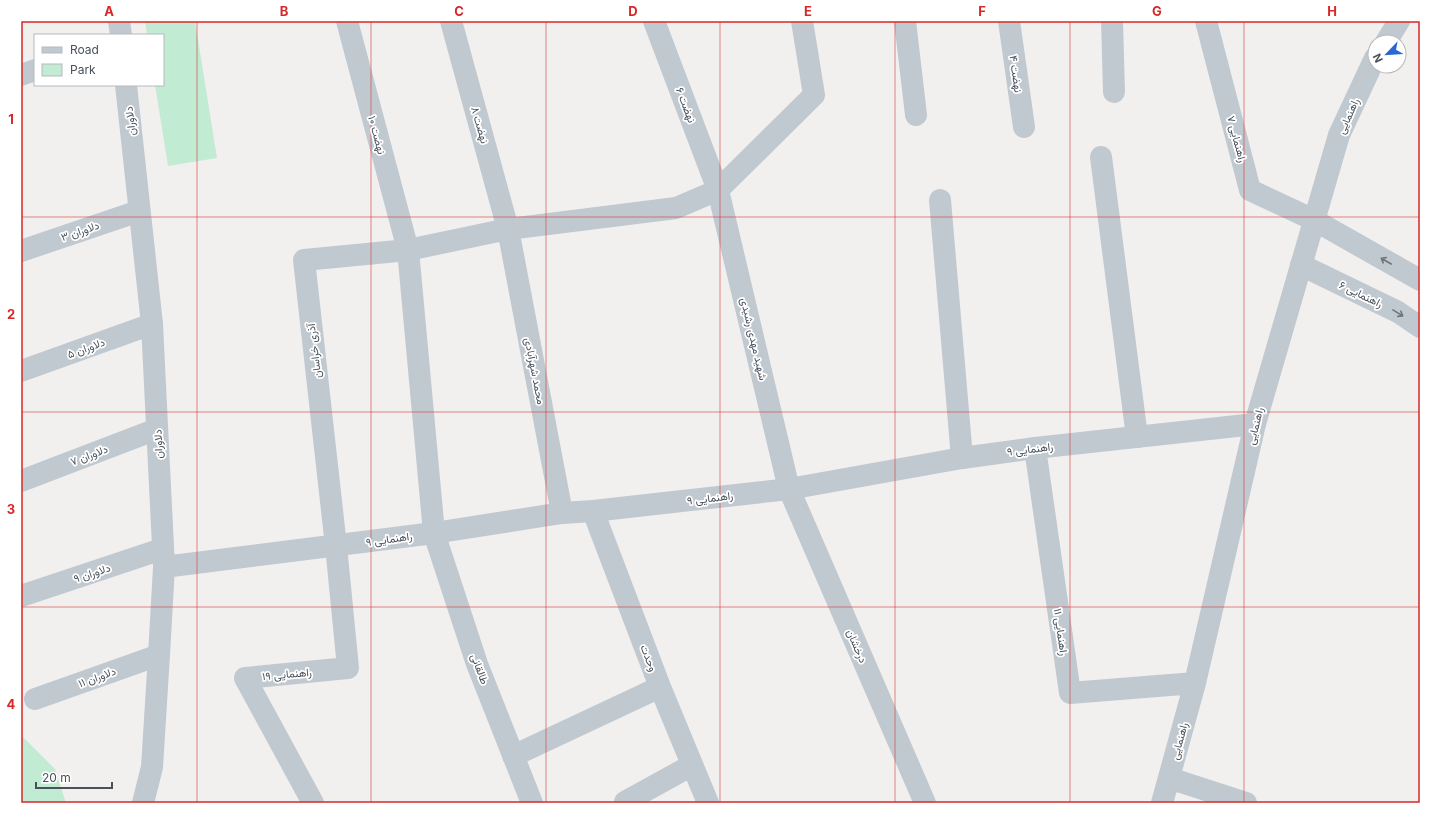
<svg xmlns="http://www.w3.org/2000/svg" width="1441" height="824" font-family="Inter,Vazirmatn,sans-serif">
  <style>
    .green { fill: #c2ebd4 }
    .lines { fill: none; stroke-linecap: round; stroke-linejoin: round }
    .minor { stroke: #c1c9d0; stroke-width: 22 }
    .tertiary { stroke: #c1c9d0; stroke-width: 22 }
    .oneway { stroke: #6d757e }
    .grid { fill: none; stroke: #d62828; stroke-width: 1; stroke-opacity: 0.55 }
    .labels { text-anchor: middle; stroke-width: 3.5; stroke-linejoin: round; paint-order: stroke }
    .street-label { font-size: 11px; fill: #49515b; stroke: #fff }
    .neatline { fill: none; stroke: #d62828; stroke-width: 1.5 }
    .grid-label { font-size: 13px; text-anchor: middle; font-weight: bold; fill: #d62828 }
  </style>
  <rect width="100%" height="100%" fill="#f2f0ef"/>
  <path class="green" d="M145,21H195L217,158L168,166L155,85H163V35H147Z
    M21,735L55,769L66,803H21Z"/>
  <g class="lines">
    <path class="minor" d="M347,21L408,250L434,533L477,664L532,803
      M451,21L508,229L562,513
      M654,21L718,190L789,489L925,803
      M905,21L916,115
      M1009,21L1024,127
      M1112,21L1114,92
      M1206,21L1250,190L1314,220L1420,280
      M21,75L35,70
      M1101,157L1137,437
      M940,200L962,458
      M21,251L139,211
      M1301,265L1398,312L1420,327
      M21,371L152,324
      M1035,448L1070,693L1195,683
      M21,481L157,429
      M593,511L660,687L708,803
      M21,596L162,549
      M35,699L159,655
      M513,756L660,687
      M1169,778L1246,803
      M625,802L692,765
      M313,803L245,678L348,668L336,546L304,260L408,250L508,229L676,208L718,190L814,95L802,21
      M1162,803L1195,683L1255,424"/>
    <path class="tertiary" d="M119,21L121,35
      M1386,42L1399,21
      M126,85L152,324L164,567L159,655L152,767L143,803
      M164,567L434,533L562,513L593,511L789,489L962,458L1035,448L1255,424L1339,135L1375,58"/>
  </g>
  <defs><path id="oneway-shaft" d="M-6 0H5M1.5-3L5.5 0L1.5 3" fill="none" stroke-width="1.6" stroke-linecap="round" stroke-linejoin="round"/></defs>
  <g class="oneway">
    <use href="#oneway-shaft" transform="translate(1386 261) rotate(-150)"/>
    <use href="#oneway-shaft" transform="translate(1398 313) rotate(31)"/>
  </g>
  <path class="grid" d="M197,21V803M371,21V803M546,21V803M720,21V803M895,21V803M1070,21V803M1244,21V803M21,217H1420M21,412H1420M21,607H1420"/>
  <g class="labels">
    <g class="street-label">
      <text transform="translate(1016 74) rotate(82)" y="4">نهضت ۴</text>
      <text transform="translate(686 105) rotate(69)" y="4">نهضت ۶</text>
      <text transform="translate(1348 116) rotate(-66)" y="4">راهنمایی</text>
      <text transform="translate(130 121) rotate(-96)" y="4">دلاوران</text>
      <text transform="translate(480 125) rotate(74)" y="4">نهضت ۸</text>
      <text transform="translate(377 135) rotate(75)" y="4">نهضت ۱۰</text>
      <text transform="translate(1237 139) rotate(75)" y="4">راهنمایی ۷</text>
      <text transform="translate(80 231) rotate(-19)" y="4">دلاوران ۳</text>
      <text transform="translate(1361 294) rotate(26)" y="4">راهنمایی ۶</text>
      <text transform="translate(754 339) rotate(77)" y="4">شهید مهدی رشیدی</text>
      <text transform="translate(86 348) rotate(-20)" y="4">دلاوران ۵</text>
      <text transform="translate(314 351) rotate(-97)" y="4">آذری خراسان</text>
      <text transform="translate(535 371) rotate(79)" y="4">محمد شهرآبادی</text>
      <text transform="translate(1255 426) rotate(-76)" y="4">راهنمایی</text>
      <text transform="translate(158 444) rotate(-92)" y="4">دلاوران</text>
      <text transform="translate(1030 449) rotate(-7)" y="4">راهنمایی ۹</text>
      <text transform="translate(89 455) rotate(-21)" y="4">دلاوران ۷</text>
      <text transform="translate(710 498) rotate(-7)" y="4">راهنمایی ۹</text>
      <text transform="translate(389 539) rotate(-8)" y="4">راهنمایی ۹</text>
      <text transform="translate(92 573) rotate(-18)" y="4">دلاوران ۹</text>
      <text transform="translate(1061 632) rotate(82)" y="4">راهنمایی ۱۱</text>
      <text transform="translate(857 646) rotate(67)" y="4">درخشان</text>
      <text transform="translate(649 658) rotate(69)" y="4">وحدت</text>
      <text transform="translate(480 669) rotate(70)" y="4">طالقانی</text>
      <text transform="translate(287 674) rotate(-5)" y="4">راهنمایی ۱۹</text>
      <text transform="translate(97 677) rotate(-20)" y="4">دلاوران ۱۱</text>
      <text transform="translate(1179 741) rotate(-75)" y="4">راهنمایی</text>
    </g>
  </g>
  <rect width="1441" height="824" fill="none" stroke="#ffffff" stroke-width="44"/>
  <rect x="34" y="34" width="130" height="52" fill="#ffffff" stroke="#b6b9bd"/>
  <rect x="42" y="47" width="20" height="6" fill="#c1c9d0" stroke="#b6b9bd"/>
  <text x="70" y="54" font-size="12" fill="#49515b">Road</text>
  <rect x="42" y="64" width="20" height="12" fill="#c2ebd4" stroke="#b6b9bd"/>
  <text x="70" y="74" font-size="12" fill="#49515b">Park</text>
  <g transform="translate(1387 54) rotate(245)"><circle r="19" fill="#ffffff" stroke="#b6b9bd"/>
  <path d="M0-3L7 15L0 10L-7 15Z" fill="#2968d2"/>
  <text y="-6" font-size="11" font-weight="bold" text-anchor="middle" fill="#49515b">N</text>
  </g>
  <path d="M36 782v6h76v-6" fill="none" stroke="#49515b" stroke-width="2"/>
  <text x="42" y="782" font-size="12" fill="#49515b" stroke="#ffffff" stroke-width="3" paint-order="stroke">20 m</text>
  <rect x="22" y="22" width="1397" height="780" class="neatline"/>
  <g class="grid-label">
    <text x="109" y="16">A</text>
    <text x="284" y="16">B</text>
    <text x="459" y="16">C</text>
    <text x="633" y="16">D</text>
    <text x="808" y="16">E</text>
    <text x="982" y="16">F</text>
    <text x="1157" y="16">G</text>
    <text x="1332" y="16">H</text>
    <text x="11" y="124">1</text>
    <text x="11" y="319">2</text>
    <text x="11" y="514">3</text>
    <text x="11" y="709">4</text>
  </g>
</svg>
